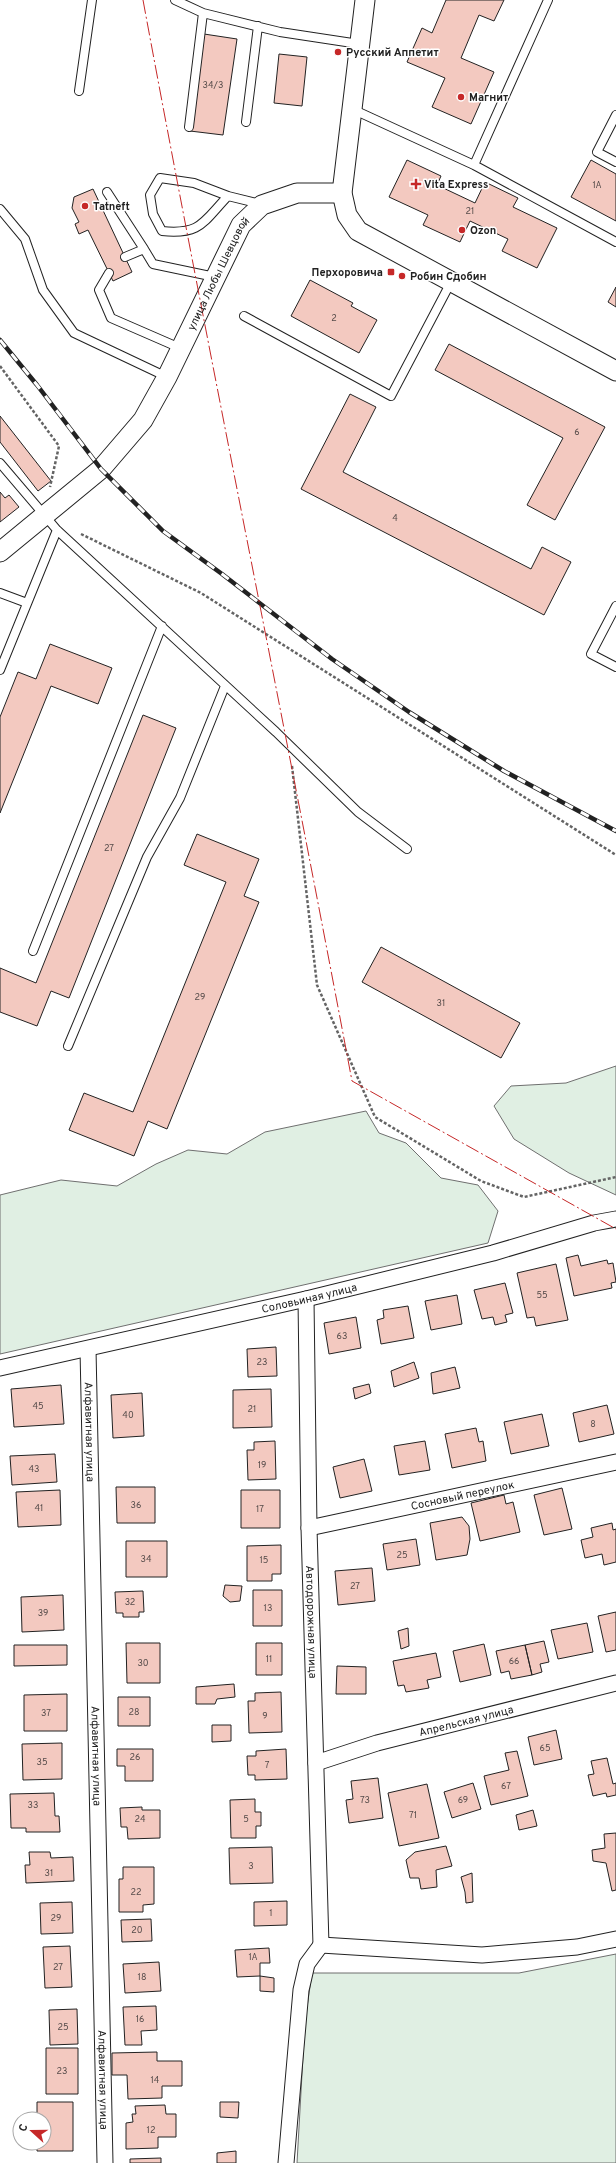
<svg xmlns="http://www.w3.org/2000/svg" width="616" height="2163" font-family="Overpass,sans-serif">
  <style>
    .green { fill: #e0efe3; stroke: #6f6f6f }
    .building { fill: #f3c9c0; stroke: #222 }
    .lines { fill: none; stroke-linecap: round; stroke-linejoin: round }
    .service-casing { stroke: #222; stroke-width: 10 }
    .minor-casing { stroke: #222; stroke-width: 17 }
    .tertiary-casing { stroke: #222; stroke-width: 21 }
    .path { stroke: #646464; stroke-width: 2.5; stroke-dasharray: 3 2; stroke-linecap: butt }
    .service { stroke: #fff; stroke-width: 8 }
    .minor { stroke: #fff; stroke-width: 15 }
    .tertiary { stroke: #fff; stroke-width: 19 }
    .rail-casing { stroke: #222; stroke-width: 4.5 }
    .rail { stroke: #fff; stroke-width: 3; stroke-dasharray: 9; stroke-linecap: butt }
    .power { stroke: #c62828; stroke-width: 1; stroke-dasharray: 14 3 2 3; stroke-linecap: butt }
    .poi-dot { fill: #c62828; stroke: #fff; stroke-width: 1.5 }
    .labels { text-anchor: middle; stroke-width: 3; stroke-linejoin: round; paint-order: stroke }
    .number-label { font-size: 9px; fill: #564c4a }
    .poi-label { font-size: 11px; font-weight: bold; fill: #222; stroke: #fff; text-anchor: start }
    .street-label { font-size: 11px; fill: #222; stroke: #fff }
  </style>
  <rect width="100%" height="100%" fill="#fff"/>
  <path class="green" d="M616,1066V1195L569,1173L514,1139L494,1106L511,1086L566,1083Z
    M366,1111L379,1133L406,1143L441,1178L478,1185L498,1211L488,1243L0,1354V1195L61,1180L117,1186L156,1164L188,1150L227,1154L265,1132Z
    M616,1954V2163H297L305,2021L312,1973H519Z"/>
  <path class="building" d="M446,0H504L494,21L479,15L461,58L494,72L471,124L432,107L445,78L407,62L422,28L432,33Z
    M204,34L237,39L223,135L190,131Z
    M279,54L307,57L302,106L274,103Z
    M407,160L441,176L437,185L475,203L485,182L518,198L513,207L557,228L537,268L502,251L508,239L470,221L460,242L423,225L428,215L389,197Z
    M591,160L616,174V221L571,197Z
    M93,189L132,272L113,281L88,230L79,234L75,224L79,222L72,208L74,197Z
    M310,280L353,303L351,306L377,320L359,353L291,316Z
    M616,287V307L608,302Z
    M449,344L605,427L555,520L527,505L563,438L435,370Z
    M350,394L376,407L343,472L531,569L542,547L571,562L544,615L301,489Z
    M0,416L51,481L38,491L0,442Z
    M0,492L5,498L9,495L19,507L0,522Z
    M50,644L112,668L98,704L51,686L0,813V717L18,672L36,679Z
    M143,715L176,728L69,998L51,991L37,1026L0,1012V968L36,983Z
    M197,834L259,859L244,896L259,902L167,1129L148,1121L134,1156L69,1130L84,1093L133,1112L226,882L184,865Z
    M381,947L520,1023L501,1058L362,982Z
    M578,1255L581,1266L607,1260L608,1264L613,1263L616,1282L611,1283L612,1288L574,1296L566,1258Z
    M556,1264L568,1320L536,1326L534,1317L527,1318L517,1273Z
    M505,1283L513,1313L505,1315L507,1322L495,1325L493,1317L482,1319L474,1290Z
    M457,1295L462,1324L431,1330L425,1301Z
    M408,1306L414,1338L381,1344L377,1320L384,1318L383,1310Z
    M356,1317L361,1348L329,1354L324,1323Z
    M276,1347L277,1376L248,1377L247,1349Z
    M414,1362L419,1378L394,1387L391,1371Z
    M455,1367L460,1388L433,1394L431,1373Z
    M369,1384L371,1393L355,1399L353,1388Z
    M61,1385L64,1424L14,1427L11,1389Z
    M271,1389L272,1427L233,1428V1390Z
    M142,1393L144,1436L113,1438L111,1395Z
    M607,1405L614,1434L579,1442L573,1413Z
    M542,1414L549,1446L511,1454L504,1422Z
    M476,1428L479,1442L483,1441L486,1461L452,1468L445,1434Z
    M275,1441L276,1479L248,1480L247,1450H254V1442Z
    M425,1441L430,1470L399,1475L394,1446Z
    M55,1454L57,1482L12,1485L10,1456Z
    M364,1459L372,1491L340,1498L333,1467Z
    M116,1487H155V1523H117Z
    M562,1488L572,1529L544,1535L534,1495Z
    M60,1490L61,1525L18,1527L16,1492Z
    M241,1490H280V1528H241Z
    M504,1495L506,1504L513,1502L520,1532L480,1541L471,1503Z
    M462,1517L469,1526L470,1539L467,1555L436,1560L430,1523Z
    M612,1523L613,1530L616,1529V1562L604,1565L602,1554L585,1558L581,1540L593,1537L591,1528Z
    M416,1539L420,1565L387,1570L383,1544Z
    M126,1541H167V1577H126Z
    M281,1545V1574H272V1581H247V1546Z
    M372,1568L375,1601L338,1605L335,1571Z
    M225,1585L242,1586L240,1601L230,1602L223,1596Z
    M253,1590H282V1626H253Z
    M143,1591L144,1612H139V1617H123V1613H116L115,1592Z
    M63,1595L64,1630L22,1632L21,1597Z
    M616,1612V1650L606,1652L598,1616Z
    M587,1623L593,1652L558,1659L551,1630Z
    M408,1628L409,1646L401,1649L398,1631Z
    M544,1641L549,1662L540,1664L542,1672L532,1675L525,1645Z
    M126,1643H160V1683H127Z
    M256,1643H282V1675H256Z
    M484,1644L491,1675L460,1682L453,1651Z
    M14,1645H67V1665L14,1666Z
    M525,1645L532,1675L511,1679L509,1671L501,1673L496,1651Z
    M436,1653L441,1677L427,1680L429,1688L406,1692L404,1685L398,1686L393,1661Z
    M337,1666L366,1667V1694H336Z
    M234,1684L235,1697L217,1699L215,1704H196V1687Z
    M281,1692L282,1732L249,1733L248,1701H255V1693Z
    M67,1694V1731H24V1695Z
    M118,1697H150V1726H118Z
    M212,1725H231V1741L212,1742Z
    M556,1730L562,1759L534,1765L528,1737Z
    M62,1743V1779L23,1780L22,1744Z
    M117,1749H153V1781H125V1766H117Z
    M286,1749L287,1779L255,1780V1775H248L247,1756H256V1751Z
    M517,1751L528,1796L491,1805L484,1776L509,1770L505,1753Z
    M607,1758L613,1784L616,1783V1795L607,1797L606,1793L593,1796L588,1775L594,1774L591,1761Z
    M378,1778L383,1818L349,1823L346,1800L353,1799L351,1781Z
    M473,1783L481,1809L452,1818L444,1792Z
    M427,1784L439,1838L399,1846L388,1793Z
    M54,1793L55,1816H59L60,1832H26V1828H11L10,1794Z
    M255,1799V1812H261V1826H256V1838H231L230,1800Z
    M142,1807V1810H160V1838L128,1839L127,1827H121L120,1808Z
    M533,1810L537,1826L519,1830L516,1815Z
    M616,1833V1890L612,1891L606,1863L593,1861L592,1850L605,1848L604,1834Z
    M446,1846L452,1866L436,1870L437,1887L421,1889L419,1878H410L406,1860L415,1852Z
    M272,1847L273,1883L230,1884L229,1848Z
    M29,1852H50L51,1858L73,1857L74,1881L26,1883L25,1865H30Z
    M123,1867H154V1904L143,1905V1912H119V1879H123Z
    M472,1873L473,1902L466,1903L465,1892L461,1877Z
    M287,1901V1925L254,1926V1902Z
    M72,1902L73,1933L41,1934L40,1903Z
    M151,1919L152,1941L122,1942L121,1920Z
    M70,1946L72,1987L45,1988L43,1947Z
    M269,1948L270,1963H260V1976L237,1977L235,1950Z
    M159,1962L161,1991L125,1993L123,1964Z
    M260,1976L274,1978V1992L260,1991Z
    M156,2006L157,2030L141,2031L142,2045H125L123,2007Z
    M77,2009L78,2044L50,2045L49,2010Z
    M46,2048H78V2094H46Z
    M157,2052V2061H182V2086H162V2098L128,2099L127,2075H112V2053Z
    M37,2102H73V2151H37V2143H44V2119H37Z
    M220,2102H239L238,2118L220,2117Z
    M165,2105L166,2114H176V2137H158V2148L126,2149V2123L133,2122L132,2114H136L135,2106Z
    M236,2151V2163H217V2153Z
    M161,2158V2163H130V2159Z"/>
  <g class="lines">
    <defs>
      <path id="service" d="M175,0L203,13L280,32L359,44
        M79,91L92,0
        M352,109L474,165L616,242
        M616,115L597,152L616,162
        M246,122L258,26
        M189,127L203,13
        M474,165L548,0
        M107,192L144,249
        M228,196C203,222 201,235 162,231L153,214L150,195L160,178L194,183L228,196L261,204
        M0,209L25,239L43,290L74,333L167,377
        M125,257L144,249L153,264L215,277
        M109,273L99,290L111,318L180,348
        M244,316L391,396L451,282
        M0,463L57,530L276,732L358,812L407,849
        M0,593L27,603
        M616,606L591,654L616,667
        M0,670L57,530
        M33,951L162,626
        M68,1046L147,857L180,798L225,686"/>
      <g id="minor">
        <path id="s1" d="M306,1299L309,1528L321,1945"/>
        <path id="s2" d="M88,1349L105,2163"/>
        <path id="s3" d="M0,1368L306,1299L493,1253L594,1223L616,1219"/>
        <path id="s4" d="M309,1528L616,1462"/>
        <path id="s5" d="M316,1763L377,1743L616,1683"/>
        <path d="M321,1945L482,1955L577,1947L616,1939"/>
        <path d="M286,2163L301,1990L307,1964L321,1945"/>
      </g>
      <g id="tertiary">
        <path d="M365,0L342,193L347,215L358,231L616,371"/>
        <path id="s6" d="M0,552L101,469L143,420L167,377L241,225L262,205L297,193H342"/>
      </g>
    </defs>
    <use href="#service" class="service-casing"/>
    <use href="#minor" class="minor-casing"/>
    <use href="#tertiary" class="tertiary-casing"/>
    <path class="path" d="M0,366L59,446L50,487
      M81,534L201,593L616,855
      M292,766L317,985L375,1117L481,1181L524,1197L616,1177"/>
    <use href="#service" class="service"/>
    <use href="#minor" class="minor"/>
    <use href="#tertiary" class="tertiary"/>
    <defs>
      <path id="rail" d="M0,340L37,385L101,469L163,531L222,574L332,659L409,712L504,771L616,831"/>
    </defs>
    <use href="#rail" class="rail-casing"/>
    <use href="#rail" class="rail"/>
    <path class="power" d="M143,0C210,361 284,720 352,1081L616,1229"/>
  </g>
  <g class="poi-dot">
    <circle cx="338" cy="52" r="4"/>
    <circle cx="461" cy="97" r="4"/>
    <path d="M414 178h4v4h4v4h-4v4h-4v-4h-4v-4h4z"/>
    <circle cx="85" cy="206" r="4"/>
    <circle cx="462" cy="230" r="4"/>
    <rect x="387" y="268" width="8" height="8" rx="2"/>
    <circle cx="402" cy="276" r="4"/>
  </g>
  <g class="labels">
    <g class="number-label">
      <text x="213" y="88">34/3</text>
      <text x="597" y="188">1А</text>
      <text x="470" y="214">21</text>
      <text x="334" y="321">2</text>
      <text x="577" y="435">6</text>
      <text x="395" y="521">4</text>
      <text x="109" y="851">27</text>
      <text x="200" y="1000">29</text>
      <text x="441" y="1006">31</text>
      <text x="542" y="1298">55</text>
      <text x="342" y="1339">63</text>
      <text x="262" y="1365">23</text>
      <text x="38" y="1409">45</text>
      <text x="252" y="1412">21</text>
      <text x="128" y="1418">40</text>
      <text x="593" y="1427">8</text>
      <text x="262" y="1468">19</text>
      <text x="34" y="1472">43</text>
      <text x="136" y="1508">36</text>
      <text x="39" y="1511">41</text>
      <text x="260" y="1512">17</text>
      <text x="402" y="1558">25</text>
      <text x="146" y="1562">34</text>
      <text x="264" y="1563">15</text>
      <text x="355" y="1589">27</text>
      <text x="130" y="1605">32</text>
      <text x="268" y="1611">13</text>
      <text x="43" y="1616">39</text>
      <text x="269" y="1662">11</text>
      <text x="514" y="1664">66</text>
      <text x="143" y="1666">30</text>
      <text x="134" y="1715">28</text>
      <text x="46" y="1716">37</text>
      <text x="265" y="1719">9</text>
      <text x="545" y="1751">65</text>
      <text x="135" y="1760">26</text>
      <text x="42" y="1765">35</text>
      <text x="267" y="1768">7</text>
      <text x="506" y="1789">67</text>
      <text x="365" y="1803">73</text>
      <text x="463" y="1803">69</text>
      <text x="33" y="1808">33</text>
      <text x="413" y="1818">71</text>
      <text x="140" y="1822">24</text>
      <text x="246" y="1822">5</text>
      <text x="251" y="1869">3</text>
      <text x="49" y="1876">31</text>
      <text x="136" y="1895">22</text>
      <text x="271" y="1916">1</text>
      <text x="56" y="1921">29</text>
      <text x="137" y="1933">20</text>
      <text x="253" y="1960">1А</text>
      <text x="58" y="1970">27</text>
      <text x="142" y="1980">18</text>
      <text x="140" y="2022">16</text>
      <text x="63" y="2030">25</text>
      <text x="62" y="2074">23</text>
      <text x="155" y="2083">14</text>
      <text x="151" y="2133">12</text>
    </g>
    <g class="poi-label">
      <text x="346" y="56">Русский Аппетит</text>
      <text x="469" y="101">Магнит</text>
      <text x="424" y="188">Vita Express</text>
      <text x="93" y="210">Tatneft</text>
      <text x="470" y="234">Ozon</text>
      <text x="383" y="276" text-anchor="end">Перхоровича</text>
      <text x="410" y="280">Робин Сдобин</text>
    </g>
    <g class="street-label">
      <text dy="4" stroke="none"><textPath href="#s6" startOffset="360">улица Любы Шевцовой</textPath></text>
      <text dy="4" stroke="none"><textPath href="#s3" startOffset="317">Соловьиная улица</textPath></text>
      <text dy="4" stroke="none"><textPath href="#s2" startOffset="83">Алфавитная улица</textPath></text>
      <text dy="4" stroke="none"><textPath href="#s4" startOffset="157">Сосновый переулок</textPath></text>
      <text dy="4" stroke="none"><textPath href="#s1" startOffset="323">Автодорожная улица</textPath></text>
      <text dy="4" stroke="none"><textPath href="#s5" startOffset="156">Апрельская улица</textPath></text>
      <text dy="4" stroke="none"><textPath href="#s2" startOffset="407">Алфавитная улица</textPath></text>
      <text dy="4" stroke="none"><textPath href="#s2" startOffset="731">Алфавитная улица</textPath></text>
    </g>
  </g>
  <g transform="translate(32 2131) rotate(291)"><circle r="19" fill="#ffffff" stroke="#a7a7a7"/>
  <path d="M0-3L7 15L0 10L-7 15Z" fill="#c62828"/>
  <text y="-6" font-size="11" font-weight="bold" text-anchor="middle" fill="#222222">С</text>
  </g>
</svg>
